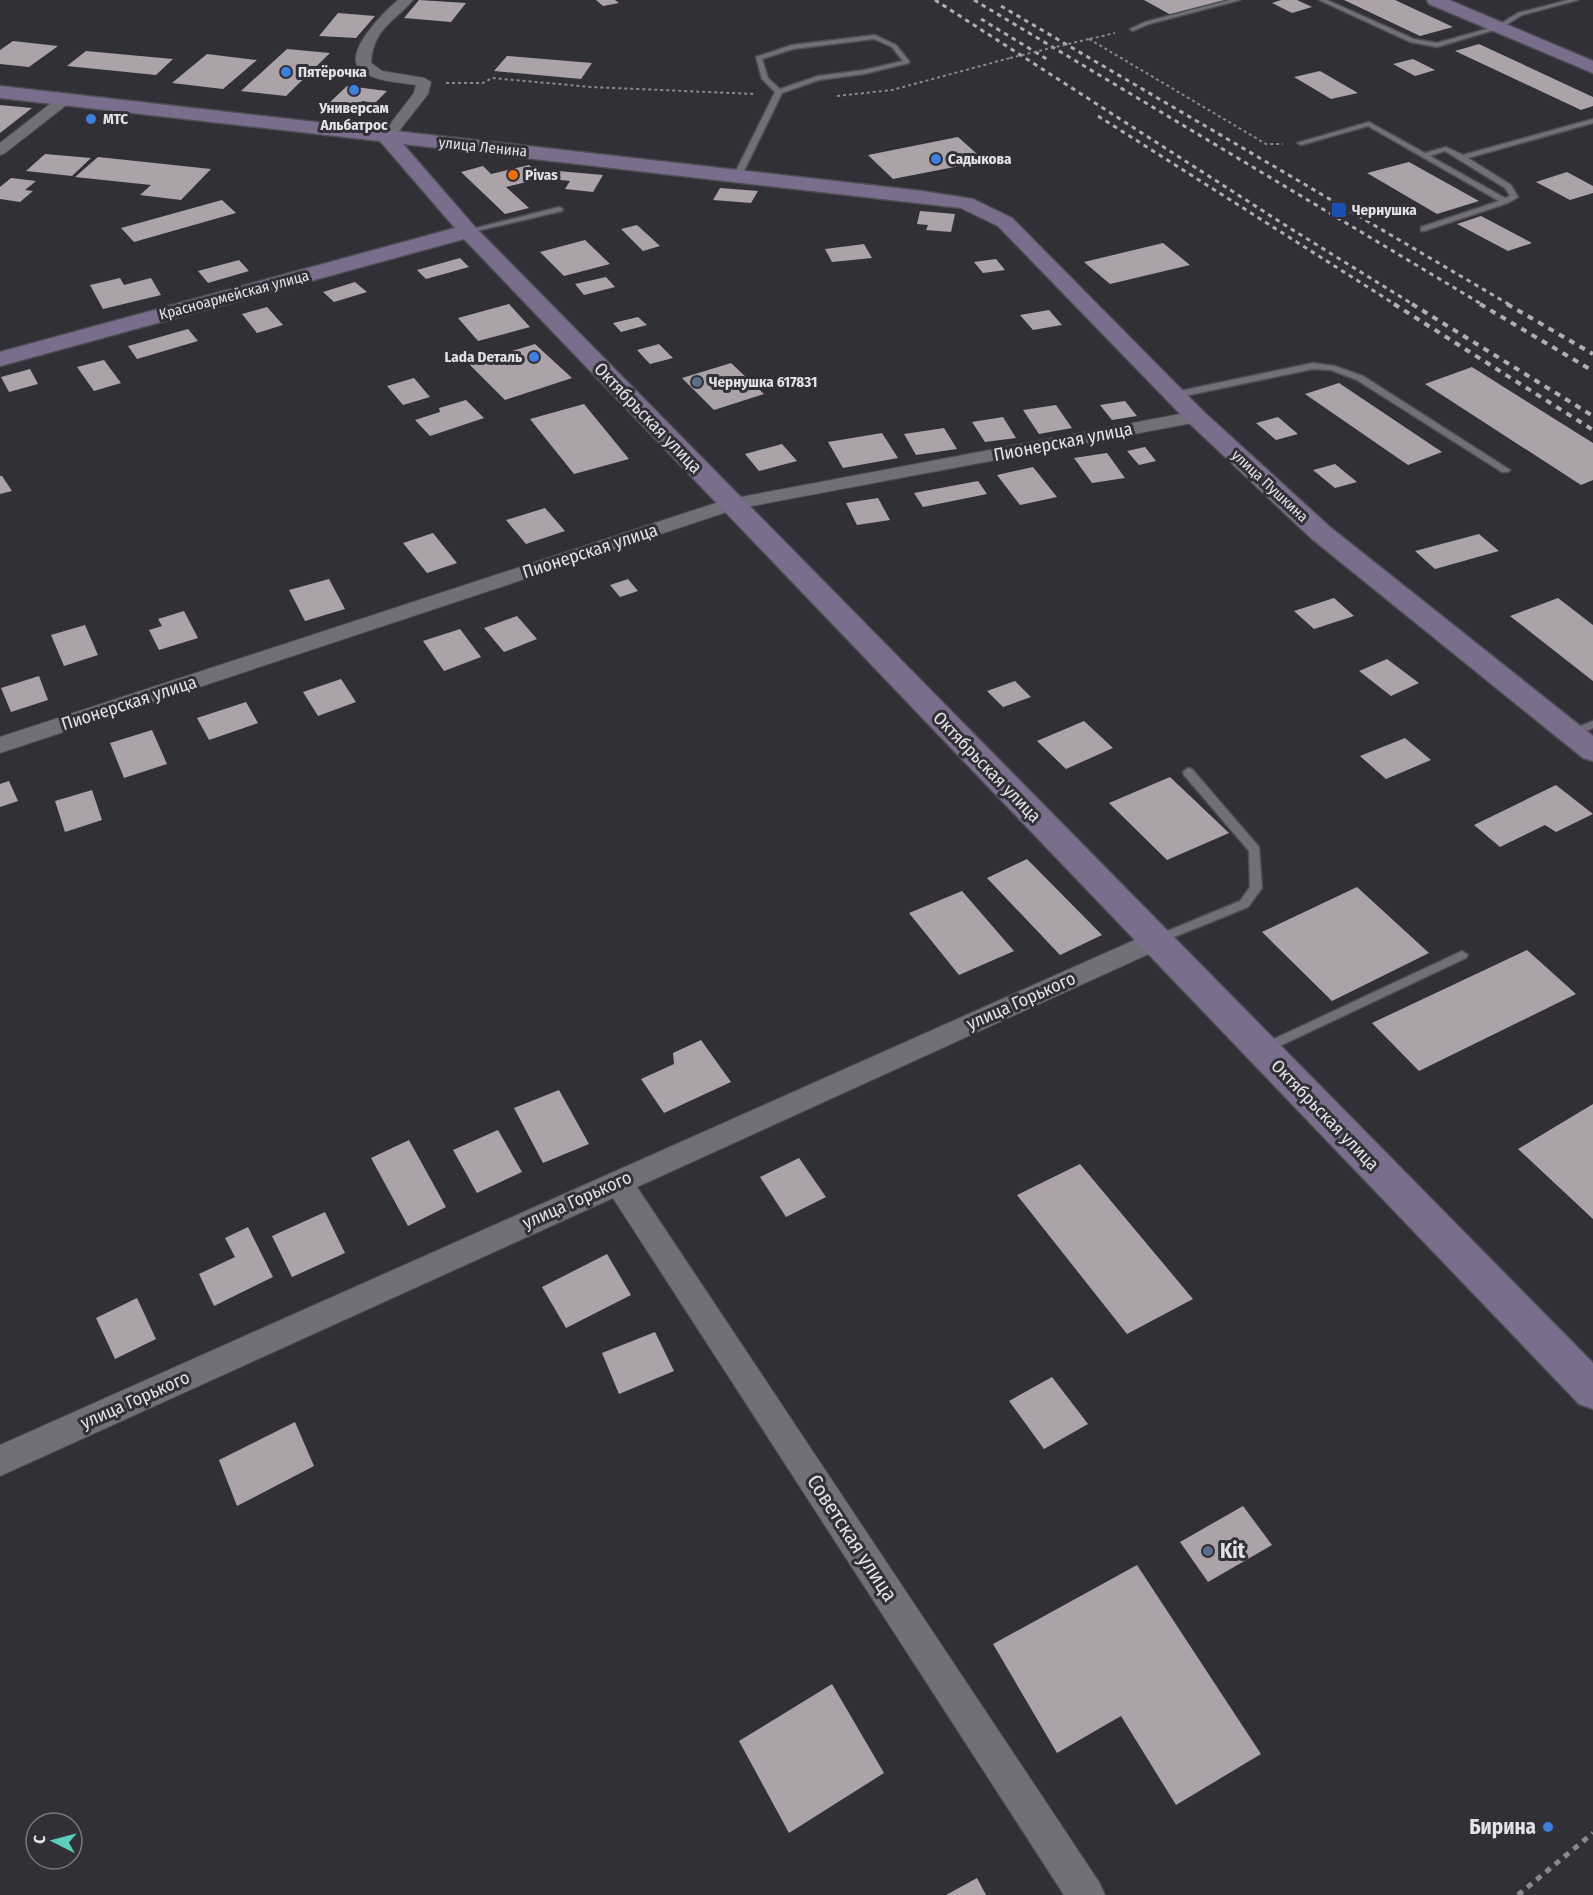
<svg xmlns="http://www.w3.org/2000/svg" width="1593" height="1895" font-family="'Fira Sans Condensed',sans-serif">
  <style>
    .building { fill: #aca3a8 }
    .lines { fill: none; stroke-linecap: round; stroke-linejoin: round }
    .lane-casing { stroke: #4e4d53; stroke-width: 3 }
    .street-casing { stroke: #4e4d53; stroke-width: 2 }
    .secondary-casing { stroke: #4e4d53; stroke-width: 3 }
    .path-far1 { stroke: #8a898e; stroke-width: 2; stroke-dasharray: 3 3; stroke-linecap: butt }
    .path { stroke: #8a898e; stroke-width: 5; stroke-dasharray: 6 6; stroke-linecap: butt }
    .lane { fill: #716f77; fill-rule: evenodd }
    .street { fill: #716f77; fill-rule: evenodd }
    .secondary { fill: #7b6e8c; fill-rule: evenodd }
    .rail-far1 { stroke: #afaeb3; stroke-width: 3; stroke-dasharray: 4.5 4.5; stroke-linecap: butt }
    .rail { stroke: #afaeb3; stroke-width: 4; stroke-dasharray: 6 6; stroke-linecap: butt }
    .path-bridge { stroke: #8a898e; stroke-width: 2; stroke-dasharray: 3 3; stroke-linecap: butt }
    .shop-dot { fill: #3f7fe0; stroke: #323037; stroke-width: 2 }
    .food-dot { fill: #e8710a; stroke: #323037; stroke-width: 2 }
    .transit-dot { fill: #1a4fb4; stroke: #323037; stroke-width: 2 }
    .service-dot { fill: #5c6f8a; stroke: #323037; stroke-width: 2 }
    .labels { text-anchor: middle; stroke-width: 6; stroke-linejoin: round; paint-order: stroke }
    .far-poi-label { font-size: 15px; font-weight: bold; fill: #e3e2e6; stroke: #323037; text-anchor: start }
    .far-street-label { font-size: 15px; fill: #e3e2e6; stroke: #323037 }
    .street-label { font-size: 18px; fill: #e3e2e6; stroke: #323037 }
    .near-street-label { font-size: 21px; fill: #e3e2e6; stroke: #323037 }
    .near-poi-label { font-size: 21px; font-weight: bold; fill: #e3e2e6; stroke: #323037; text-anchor: start }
  </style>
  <rect width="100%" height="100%" fill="#323037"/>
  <path class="building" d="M419,0L466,3L451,22L404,18Z
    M596,0H615L619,3L603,6Z
    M1144,0H1230V1L1171,15Z
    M1281,0H1297L1312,7L1292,13L1272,3Z
    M1344,0H1395L1453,27L1420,36Z
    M338,13L375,16L356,38L319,36Z
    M13,41L58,46L29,67L0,64V50Z
    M1479,44L1593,97V106L1581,110L1455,51Z
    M287,49L330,53L286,96L241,91Z
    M86,51L173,59L156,75L67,66Z
    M207,54L257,60L223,89L172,83Z
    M507,56L592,63L581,79L494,71Z
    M1413,59L1435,70L1415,76L1393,64Z
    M1320,71L1358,93L1331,99L1294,77Z
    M347,86L387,91L375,103L362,101L355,108L327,105Z
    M0,105L32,108L0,133Z
    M958,137L985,161L893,179L868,155Z
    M45,154L91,158L72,176L26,171Z
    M98,157L211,169L181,200L140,195L151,185L75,177Z
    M1409,162L1479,201L1437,214L1367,173Z
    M529,165L543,178L506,187L529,208L505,214L461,172L483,166L491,174Z
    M558,171L603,175L593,192L565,189L570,181L552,179Z
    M1567,172L1593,186V193L1570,200L1536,182Z
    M11,178L36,181L25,190L33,191L20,202L0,199V187Z
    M720,188L758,191L751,203L713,200Z
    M222,200L236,213L134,242L121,228Z
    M920,211L955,214L951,232L926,230L928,225L917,224Z
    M1481,216L1532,243L1508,251L1457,224Z
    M637,225L660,246L643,251L621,229Z
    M585,240L610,264L564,276L540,252Z
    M1163,243L1190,265L1110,284L1084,262Z
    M864,244L872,258L832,262L825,249Z
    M460,258L469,267L426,279L417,270Z
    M996,259L1005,270L983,273L974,262Z
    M239,260L249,271L208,283L198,271Z
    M606,277L615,287L584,295L575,284Z
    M120,278L124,285L151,278L161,295L103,309L90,285Z
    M355,282L367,292L334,302L323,292Z
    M509,304L530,327L478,341L458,318Z
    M267,307L283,325L257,333L242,314Z
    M1049,310L1062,325L1033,330L1020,315Z
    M638,317L647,325L621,332L613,323Z
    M188,329L198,341L137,359L128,346Z
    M535,344L572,378L505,400L469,364Z
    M659,344L673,358L650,364L637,350Z
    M104,360L121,383L94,391L77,367Z
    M731,363L764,394L714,410L682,378Z
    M1472,367L1593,443V480L1581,485L1425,384Z
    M30,369L38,384L9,392L1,377Z
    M414,378L430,397L403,405L387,386Z
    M1339,383L1442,452L1408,465L1305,394Z
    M466,400L484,418L430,436L415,420L440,412L439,408Z
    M1125,401L1137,416L1112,420L1100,405Z
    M584,404L629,459L574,474L530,419Z
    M1056,405L1072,428L1039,434L1023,410Z
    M1003,417L1016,438L985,442L972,422Z
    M1278,417L1298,434L1276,440L1256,423Z
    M944,428L957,449L916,455L904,434Z
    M882,433L898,458L843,468L828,442Z
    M782,444L797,461L759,471L745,454Z
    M1145,447L1156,461L1139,465L1127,451Z
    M1107,453L1125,478L1092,483L1074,458Z
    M1335,464L1357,482L1335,488L1313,470Z
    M1033,467L1057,497L1020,505L997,475Z
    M0,476H2L12,491L0,494Z
    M978,481L987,494L923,507L914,493Z
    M878,498L890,520L857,525L846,503Z
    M545,508L565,531L526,544L506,520Z
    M433,533L457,563L427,573L403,543Z
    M1479,534L1499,551L1435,569L1415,551Z
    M329,579L345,609L305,621L289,590Z
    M628,579L638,591L620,597L610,585Z
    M1334,598L1354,616L1314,629L1294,611Z
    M1558,598L1593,625V681L1510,616Z
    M184,611L198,638L159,650L149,630L162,626L158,619Z
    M517,616L537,639L504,652L484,628Z
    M85,625L98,655L64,666L51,635Z
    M460,629L481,657L444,671L423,641Z
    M1387,659L1419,683L1391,696L1359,671Z
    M39,676L48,700L11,712L1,688Z
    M341,679L356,702L318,716L303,692Z
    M1015,681L1031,697L1003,707L987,691Z
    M246,702L258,723L209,740L197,718Z
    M1084,721L1113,748L1066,769L1037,741Z
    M152,730L167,764L124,778L110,743Z
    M1405,738L1431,760L1386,779L1360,756Z
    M1170,777L1229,833L1167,860L1109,803Z
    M9,781L18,801L0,807V784Z
    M1556,785L1593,814L1556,832L1545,825L1500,847L1474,825Z
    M92,790L102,820L65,832L55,801Z
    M1027,859L1102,935L1060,955L987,878Z
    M1357,887L1429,953L1332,1001L1262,932Z
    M962,891L1014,951L959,975L909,913Z
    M1527,950L1576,994L1419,1071L1372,1023Z
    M701,1040L731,1082L664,1113L641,1079L674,1064L673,1053Z
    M559,1090L589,1144L543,1163L514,1108Z
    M1593,1104V1219L1518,1149Z
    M498,1130L522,1172L477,1193L453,1150Z
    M409,1140L446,1207L408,1226L371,1158Z
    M799,1158L826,1197L786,1217L760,1177Z
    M1080,1164L1193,1299L1127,1334L1017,1195Z
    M325,1212L345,1253L292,1277L272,1236Z
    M248,1227L273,1277L214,1306L199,1274L235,1257L225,1238Z
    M607,1254L631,1295L566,1328L542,1287Z
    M137,1298L156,1339L115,1359L96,1318Z
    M655,1332L674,1371L619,1394L602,1353Z
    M1052,1377L1088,1424L1044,1449L1009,1401Z
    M295,1422L314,1466L237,1506L219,1460Z
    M1243,1506L1272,1545L1208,1582L1180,1542Z
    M1137,1565L1261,1754L1176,1805L1121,1716L1057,1753L993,1644Z
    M832,1684L884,1773L789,1833L739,1741Z
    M977,1878L986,1895H946Z"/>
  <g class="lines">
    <defs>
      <path id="lane" d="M1230,0H1240L1149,24L1133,31L1130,29L1145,22Z
        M1319,0H1327L1414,39L1437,43L1497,26L1518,13L1568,0H1578L1522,15L1501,28L1437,47L1410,42Z
        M875,35L896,45L909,61V63L864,74L819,80L782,93L742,175L735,177L734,175L775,92L762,79L756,57L792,45ZM874,39L892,47L903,61L864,70L818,76L780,89L768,78L762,59L793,49Z
        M1593,119V123L1468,158L1511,185L1518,197L1508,203L1424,231H1421V227L1499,201L1368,126L1301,145L1297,143L1369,122L1425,153L1446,147L1463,155ZM1445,151L1505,188L1510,196L1505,198L1430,156Z
        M559,207L563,209L562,211L468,233L464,231Z
        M1313,363L1335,366L1363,376L1510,470L1508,472H1502L1357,380L1331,370L1313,369L1175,398L1171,395L1175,392Z
        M1593,721V728L1570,738L1565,734L1566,732Z
        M1188,768L1192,769L1259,847L1262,888L1248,907L1157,944L1153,943L1151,940L1153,937L1240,901L1250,887L1249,851L1184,775L1183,772Z
        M1462,951L1468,955L1466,958L1267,1052H1259L1257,1049L1259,1046Z"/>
      <path id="street" d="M398,0H413C393,23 373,29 371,63L382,71L424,78L431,82L428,94L392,140L387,141L380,137L414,93L416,85C399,82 372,82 359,68C344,51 386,10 398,0Z
        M64,96L71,100L69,103L5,153L0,155V143L59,97Z
        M1196,411L1203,413L1205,417L1203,421L736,509L0,753V737L725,500Z
        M1155,931L1164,933L1168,940L1164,947L637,1187L1099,1882L1105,1895H1064L613,1198L0,1476V1445Z"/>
      <path id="secondary" d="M1427,0H1449L1593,61V73L1429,4Z
        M0,86L922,191L973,199L1012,218L1204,412L1330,527L1593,736V761L1583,758L1312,539L1188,422L998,226L961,208L403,144L475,227L1593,1363V1409L1579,1404L464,239L0,366V352L455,228L380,141L0,98Z"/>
    </defs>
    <use href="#lane" class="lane-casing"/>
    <use href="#street" class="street-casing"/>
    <use href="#secondary" class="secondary-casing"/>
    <path class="path-far1" d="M1089,39L1266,144H1283
      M1090,39L1115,33
      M446,83H483L492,78L591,87L754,94
      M837,96L892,90L1010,58"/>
    <path class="path" d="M1518,1895L1593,1833"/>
    <use href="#lane" class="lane"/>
    <use href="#street" class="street"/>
    <use href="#secondary" class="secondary"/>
    <path class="rail-far1" d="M935,0L1288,227L1414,305
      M974,0L1483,305
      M1001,6L1510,305
      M981,19L1050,61
      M1098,116L1396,305"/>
    <path class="rail" d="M1394,304L1593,430
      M1412,304L1593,416
      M1480,304L1593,371
      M1507,304L1593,354"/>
    <path class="path-bridge" d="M1010,58L1089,39"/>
  </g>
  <g class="shop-dot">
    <circle cx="286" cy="72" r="6"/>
    <circle cx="354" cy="90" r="6"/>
    <circle cx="91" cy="119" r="6"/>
    <circle cx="936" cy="159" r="6"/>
    <circle cx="534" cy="357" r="6"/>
    <circle cx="1548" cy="1827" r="6"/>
  </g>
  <circle class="food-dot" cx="513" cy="175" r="6"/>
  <rect class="transit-dot" x="1331" y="202" width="16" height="16" rx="3"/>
  <g class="service-dot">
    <circle cx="697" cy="382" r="6"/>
    <circle cx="1208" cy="1551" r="6"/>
  </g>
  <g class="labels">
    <g class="far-poi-label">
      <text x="298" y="77">Пятёрочка</text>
      <text x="354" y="113" text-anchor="middle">Универсам<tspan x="354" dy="17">Альбатрос</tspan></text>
      <text x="103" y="124">МТС</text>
      <text x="948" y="164">Садыкова</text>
      <text x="525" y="180">Pivas</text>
      <text x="1352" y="215">Чернушка</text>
      <text x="522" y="362" text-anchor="end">Lada Dеталь</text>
      <text x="709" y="387">Чернушка 617831</text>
    </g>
    <g class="far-street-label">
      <text transform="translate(483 147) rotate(6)" y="5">улица Ленина</text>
      <text transform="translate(234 295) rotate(-15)" y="5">Красноармейская улица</text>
      <text transform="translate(1270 486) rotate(43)" y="5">улица Пушкина</text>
    </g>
    <g class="street-label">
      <text transform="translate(648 418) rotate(46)" y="6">Октябрьская улица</text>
      <text transform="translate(1063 442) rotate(-11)" y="6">Пионерская улица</text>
      <text transform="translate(590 551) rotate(-18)" y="6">Пионерская улица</text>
      <text transform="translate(129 703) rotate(-18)" y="6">Пионерская улица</text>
      <text transform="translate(987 767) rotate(46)" y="6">Октябрьская улица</text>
      <text transform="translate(1021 1001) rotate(-24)" y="6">улица Горького</text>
      <text transform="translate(1325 1115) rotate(46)" y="6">Октябрьская улица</text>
      <text transform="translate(577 1200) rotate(-24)" y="6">улица Горького</text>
      <text transform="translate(135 1400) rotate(-24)" y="6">улица Горького</text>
    </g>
    <g class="near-street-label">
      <text transform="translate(852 1538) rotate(57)" y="7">Советская улица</text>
    </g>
    <g class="near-poi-label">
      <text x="1220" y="1558">Kit</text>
      <text x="1536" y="1834" text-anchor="end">Бирина</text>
    </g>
  </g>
  <g transform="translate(54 1841) rotate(276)"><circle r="28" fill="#323037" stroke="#79777d" stroke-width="1.5"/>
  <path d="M0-4.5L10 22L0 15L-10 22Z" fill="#5bcebb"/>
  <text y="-9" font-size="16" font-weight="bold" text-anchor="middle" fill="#e3e2e6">С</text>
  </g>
</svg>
